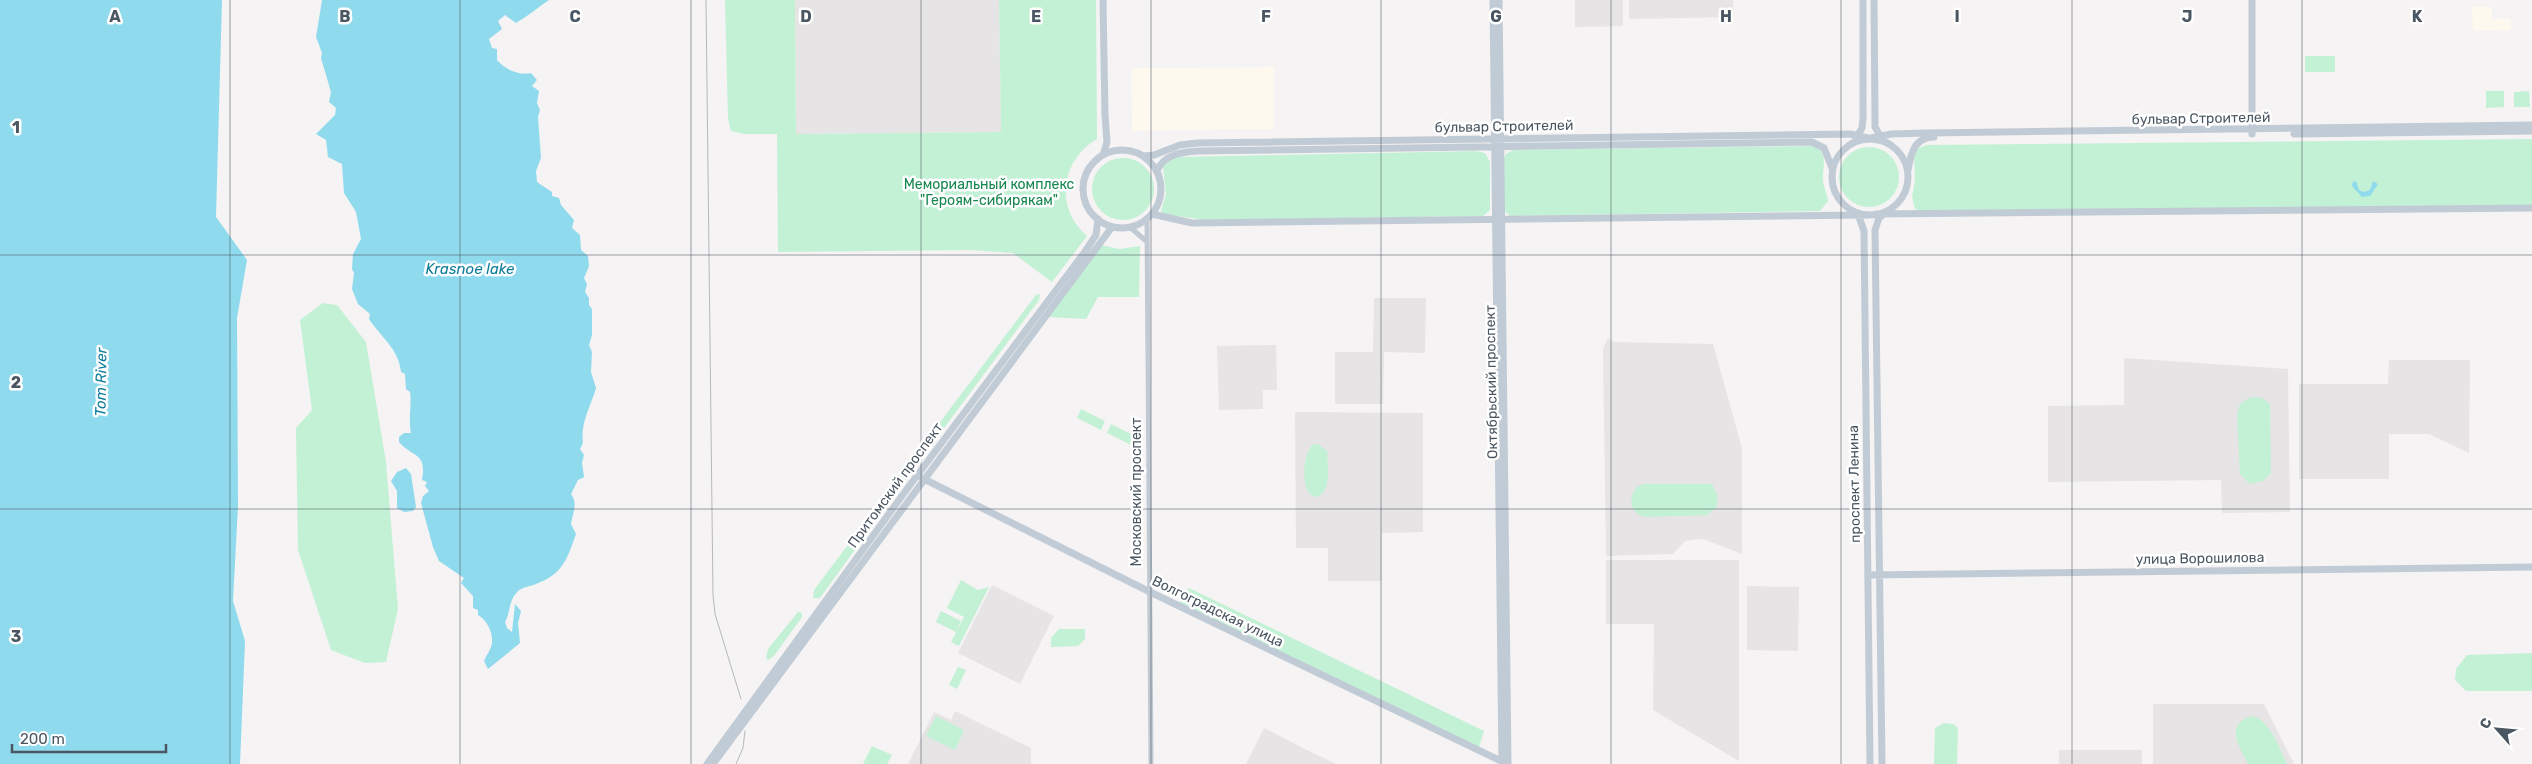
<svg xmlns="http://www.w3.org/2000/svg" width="2532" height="764" font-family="Rubik,sans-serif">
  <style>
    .commercial { fill: #fdf9ef }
    .education { fill: #e6e4e5 }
    .green { fill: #c3f1d5 }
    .water { fill: #90daee }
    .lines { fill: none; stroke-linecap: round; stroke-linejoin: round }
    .street { stroke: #c1cad2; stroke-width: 5 }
    .secondary { stroke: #c1cbd6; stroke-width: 7 }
    .rail { stroke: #b5b8bd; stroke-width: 1 }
    .grid { fill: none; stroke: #4a5661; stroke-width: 1; stroke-opacity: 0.55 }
    .labels { text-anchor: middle; stroke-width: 5; stroke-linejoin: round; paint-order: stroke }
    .street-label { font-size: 14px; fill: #4a5661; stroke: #fff }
    .park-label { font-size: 14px; fill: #17864f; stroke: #fff }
    .water-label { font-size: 15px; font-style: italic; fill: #0c7c9b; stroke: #fff }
    .grid-label { font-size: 16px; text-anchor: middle; font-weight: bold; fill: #4a5661; stroke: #fff; stroke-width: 5; stroke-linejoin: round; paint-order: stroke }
  </style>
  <rect width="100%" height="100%" fill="#f5f3f3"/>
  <path class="commercial" d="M2472,7H2492V19H2511V30L2473,31Z
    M1274,67V129L1132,131L1131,68Z"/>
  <path class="education" d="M795,0H999L1001,132L796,134Z
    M1575,0H1623V26L1575,27Z
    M1629,0H1733L1734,17L1629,19Z
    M1374,298H1426L1425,353L1384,352L1383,404H1335V352H1373Z
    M1608,338L1614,342L1713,344L1742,448V554L1703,539L1685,541L1673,554L1606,556L1603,349Z
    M1276,345L1277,390H1263V409L1219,410L1217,346Z
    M2124,358L2288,369L2290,512L2222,513L2221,480L2048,482V406L2124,405Z
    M2389,360H2470L2469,453L2429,434H2389V479H2299V384H2388Z
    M1295,412L1423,413V532L1382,533V581H1328V548H1296Z
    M1606,560H1739V761L1653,710L1654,624H1606Z
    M992,585L1054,616L1020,684L958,653Z
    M1747,586L1799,587L1798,651L1747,650Z
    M2153,704H2264L2294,764H2153Z
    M955,711L1031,748V764H908L934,712L951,720Z
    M1264,728L1307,750L1336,764H1246Z
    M2059,750H2142V764H2059Z"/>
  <path class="green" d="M725,0H795L796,134L1001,132L999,0H1096L1097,139C1061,160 1054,208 1087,236L1052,282L1013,253L971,250L778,252L777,134H744L731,131L728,119Z
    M2305,56H2335V72H2305Z
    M2486,91H2504V107L2486,108Z
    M2529,91L2530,107H2514V92Z
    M2532,139V205L1922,211L1915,209L1912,197L1915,180L1914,156L1917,149L1927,145Z
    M1812,146C1830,151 1822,167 1823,181C1824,188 1827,194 1828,201L1820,211L1510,216L1504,210L1503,160L1506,154L1513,150Z
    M1839 177a30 30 0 1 1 60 0a30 30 0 1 1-60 0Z
    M1476,151L1485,153L1490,162V210L1483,216L1205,220L1164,214L1161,211L1166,194L1163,166L1170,160L1178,157Z
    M1092 189a31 31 0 1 1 62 0a31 31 0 1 1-62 0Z
    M1100,245L1120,249L1140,246L1139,297H1098L1086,319L1050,317L1049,315Z
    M1040,294L1039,300L927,451L922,449V446L1036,295Z
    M323,303L337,305L366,342L386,462L398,609L386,662L365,663L331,650L298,550L296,428L312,410L300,320Z
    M2251,397L2262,398L2270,404L2271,473L2263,481L2250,484L2240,474L2237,416L2240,404Z
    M1081,409L1105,421L1101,430L1077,418Z
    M1111,424L1131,434V445L1107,433Z
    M1318,444L1327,451C1327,465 1333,492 1316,497C1299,493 1303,456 1312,445Z
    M916,454L920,457L917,466L907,474L905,482L898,480C898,471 908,458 916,454Z
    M1643,484H1712L1717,494V507L1707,515L1645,517C1630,513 1627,499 1637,487Z
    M893,485L897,490L891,500L820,598H813L814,590Z
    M961,580L978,590L989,587L959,646L951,642L964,617L947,608Z
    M1189,588L1484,731L1479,747L1178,605Z
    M941,611L961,621L956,632L936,622Z
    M798,612L802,613V617L774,656L768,660L766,658L768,649Z
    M1059,629H1085V639L1078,646L1051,647V638Z
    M2532,653V691H2466L2455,680L2456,669L2467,655Z
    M958,667L966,670L957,689L949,685Z
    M936,716L964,730L955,750L926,736Z
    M2252,716C2270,720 2279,748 2287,764H2248C2239,747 2224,724 2252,716Z
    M1944,723L1953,724L1958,728L1957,764H1934L1935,728Z
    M872,746L892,755L887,764H863Z"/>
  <path class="water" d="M0,0H222L216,217L247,260L237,318L238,506L233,601L245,641L240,764H0Z
    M322,0H549C537,8 528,16 516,23L505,15L498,21L502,29L489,39L492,48L497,49V60C504,69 520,76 531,73L537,80L532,86L539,91L537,103L540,110L538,117L541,158L536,171L537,182L552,192V196L559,198L561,205L574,220L572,228L580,235L581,250L588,256L589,266L584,278L587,284L585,292L589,298V305L592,309V335L589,345L592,352L591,372L596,388C591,406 580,423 583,443L580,449L584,455L582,463L584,477L578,480L571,494C578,504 573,512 571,524L576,534C567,559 563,574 536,584C531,586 523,587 518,591C508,601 511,612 505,622L507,628L512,632L515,604L521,611L518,623L520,643L488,669L484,661C486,656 492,648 492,642C493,632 486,619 478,615V610L473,608V596L461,583L464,578L439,561L433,547L421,503L423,496L429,491L425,486L427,482L422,480C427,452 413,458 399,442V437L404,433H411C408,418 412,405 410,392L406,389L405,374L401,372C399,349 380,336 369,319L370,314L358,304L352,289L354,273L352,269L353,254L361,239L356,212L344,193L342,164L328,157L326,140L316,134L335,115L336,108L329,102L331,92L321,58L322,53L316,37Z
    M2356,181L2359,190L2363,192L2370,190L2373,181L2378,184L2370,196L2362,197L2352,186L2353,182Z
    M406,468L411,474L416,507L413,511L404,512L397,508V491L391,481L397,472Z"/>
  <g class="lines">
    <path class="street" d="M1147,219L1151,764
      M1130,227L1146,241"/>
    <path class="secondary" d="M1103,0L1105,115L1107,142L1103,155
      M1493,0L1502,764
      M1499,0L1508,764
      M1874,0L1875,118V127L1881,137
      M2252,0V134
      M2294,134L2532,131
      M1856,138L1862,128L1863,118V0
      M1871,138L1891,134L1927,133L2532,125
      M1832 177a38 38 0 1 1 76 0a38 38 0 1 1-76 0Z
      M1083 189a39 39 0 1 1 78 0a39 39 0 1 1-78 0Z
      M1143,156L1154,155L1180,145L1198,143L1850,134L1868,138
      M1908,170C1911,154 1914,137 1934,137
      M1157,171C1164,154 1182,152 1198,151L1812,142L1824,148L1832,168
      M1850,210L1859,217L1864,231L1870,764
      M1152,214L1192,223L1865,215
      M1876,214L2532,208
      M922,478L1150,592L1503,762
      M1868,575L2532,567
      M707,764L907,489L1084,253L1096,235L1098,219
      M713,764L1112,227
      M1882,764L1875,230L1879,218L1884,214"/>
    <path class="rail" d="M706,0L713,595L715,614L741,699
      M736,764L743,748L745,731"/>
  </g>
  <path class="grid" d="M230,0V764M460,0V764M691,0V764M921,0V764M1151,0V764M1381,0V764M1611,0V764M1841,0V764M2072,0V764M2302,0V764M0,255H2532M0,509H2532"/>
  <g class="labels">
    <g class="street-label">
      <text transform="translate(2201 118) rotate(-1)" y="5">бульвар Строителей</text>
      <text transform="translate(1504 126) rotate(-1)" y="5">бульвар Строителей</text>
      <text transform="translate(1491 382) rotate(-91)" y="5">Октябрьский проспект</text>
      <text transform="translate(1854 484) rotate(-91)" y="5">проспект Ленина</text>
      <text transform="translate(895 485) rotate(-54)" y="5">Притомский проспект</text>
      <text transform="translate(1136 492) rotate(-90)" y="5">Московский проспект</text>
      <text transform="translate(2200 558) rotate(-1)" y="5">улица Ворошилова</text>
      <text transform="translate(1218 611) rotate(26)" y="5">Волгоградская улица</text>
    </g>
    <g class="park-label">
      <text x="989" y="189">Мемориальный комплекс<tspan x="989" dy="16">"Героям-сибирякам"</tspan></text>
    </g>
    <g class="water-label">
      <text x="470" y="274">Krasnoe lake</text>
      <text transform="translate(101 382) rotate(-89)" y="5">Tom River</text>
    </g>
  </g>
  <g class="grid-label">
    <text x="115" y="22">A</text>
    <text x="345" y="22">B</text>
    <text x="575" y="22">C</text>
    <text x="806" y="22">D</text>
    <text x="1036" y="22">E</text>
    <text x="1266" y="22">F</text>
    <text x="1496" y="22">G</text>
    <text x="1726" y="22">H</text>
    <text x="1957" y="22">I</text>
    <text x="2187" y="22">J</text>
    <text x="2417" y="22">K</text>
    <text x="16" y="133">1</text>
    <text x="16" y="388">2</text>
    <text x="16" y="642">3</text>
  </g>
  <g transform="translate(2497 729) rotate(297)" stroke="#ffffff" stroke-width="4" paint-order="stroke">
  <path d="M0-4L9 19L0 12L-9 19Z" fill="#4a5661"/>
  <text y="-8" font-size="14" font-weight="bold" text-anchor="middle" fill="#4a5661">С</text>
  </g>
  <path d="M12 744v8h154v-8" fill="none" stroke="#4a5661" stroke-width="2.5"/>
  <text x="20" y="744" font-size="15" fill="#4a5661" stroke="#ffffff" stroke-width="4" paint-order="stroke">200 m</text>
</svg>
